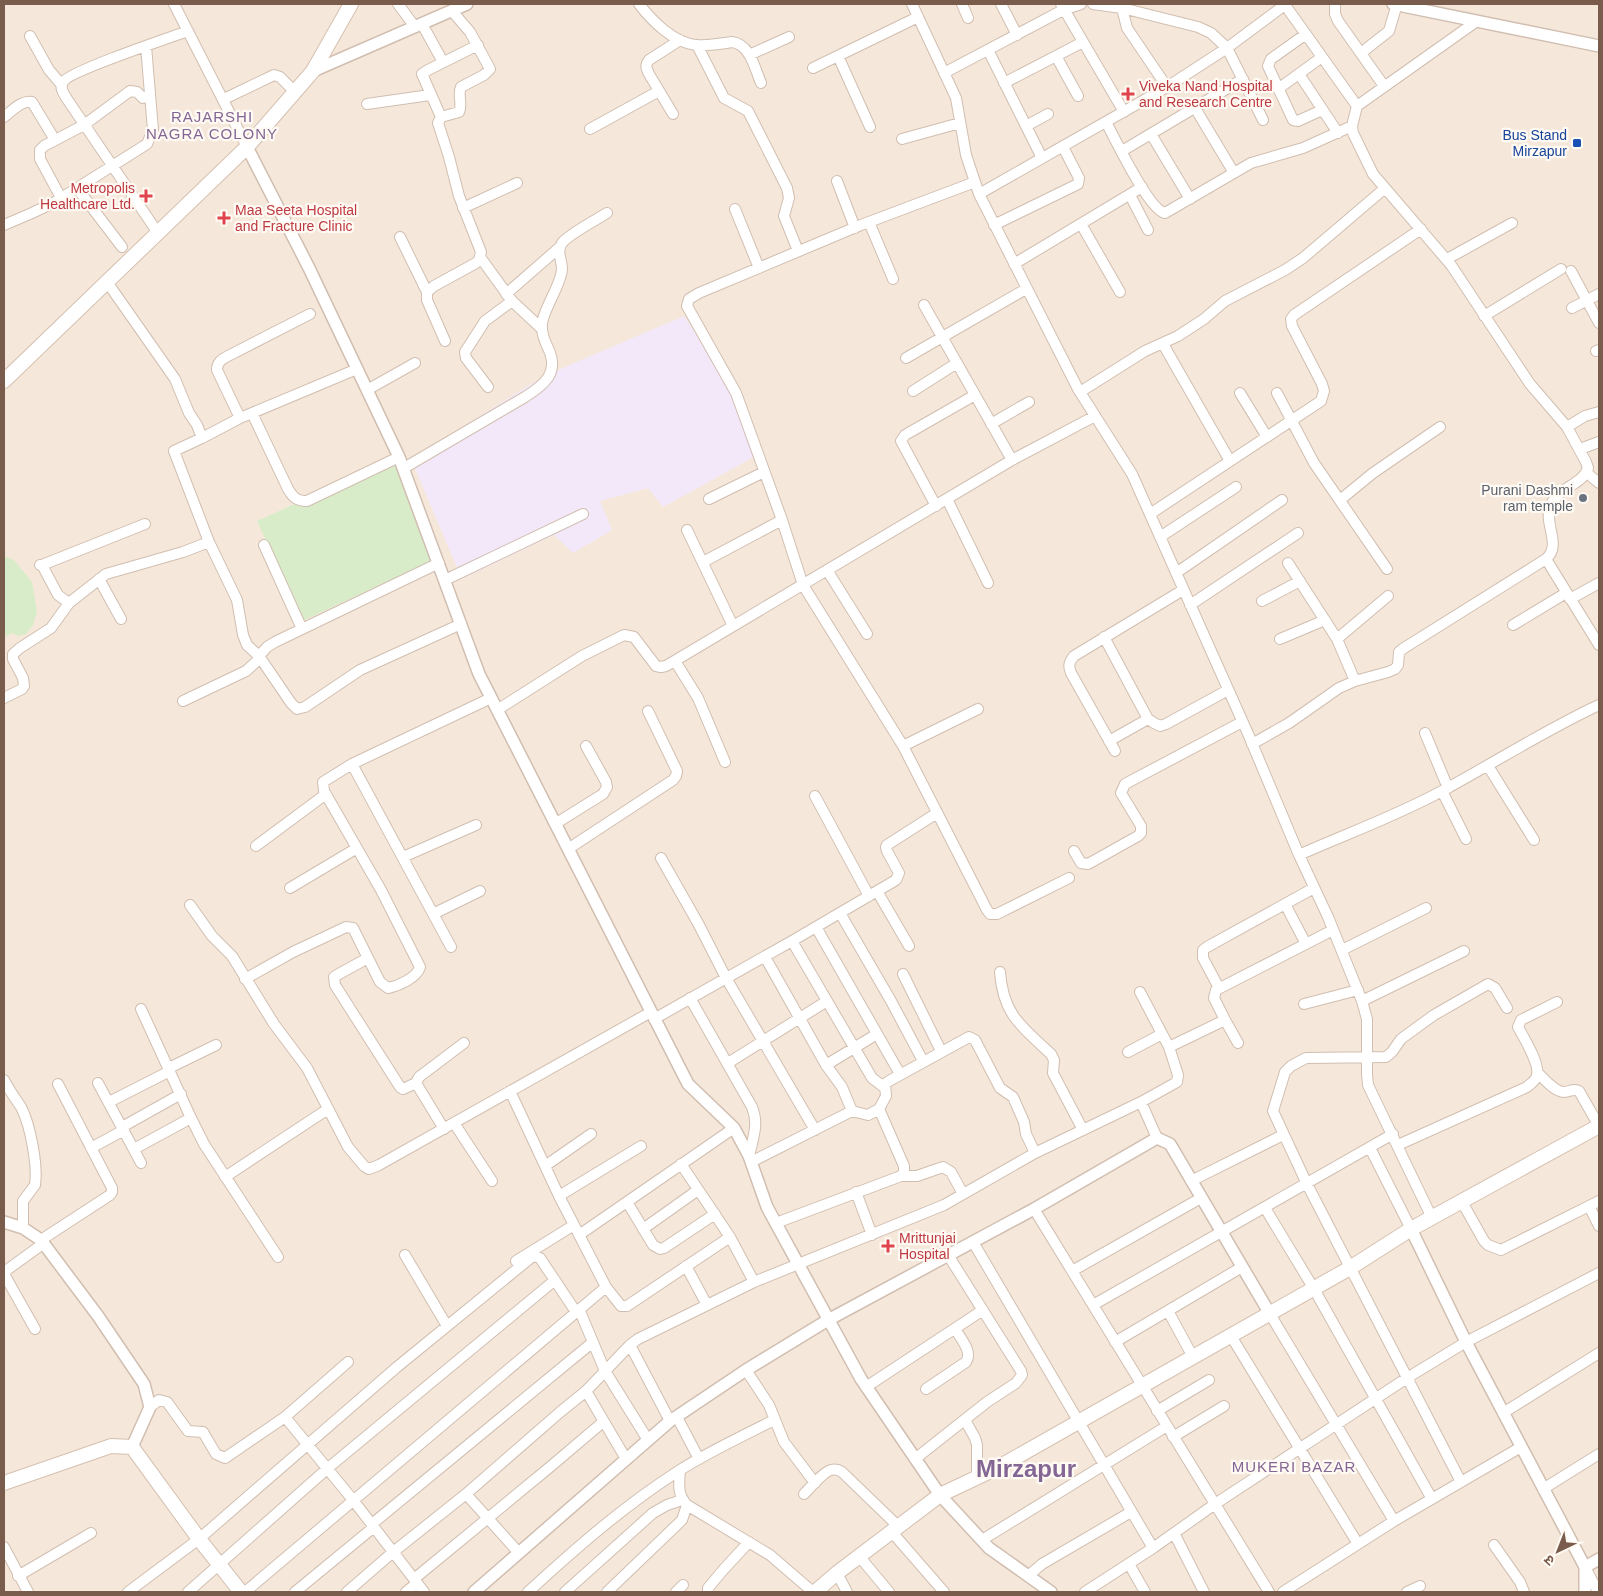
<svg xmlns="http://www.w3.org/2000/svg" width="1603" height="1596" font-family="Helvetica,'Noto Sans Devanagari',sans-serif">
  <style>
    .residential { fill: #f5e8da }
    .education { fill: #f3e8fa }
    .green { fill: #d8ecc9 }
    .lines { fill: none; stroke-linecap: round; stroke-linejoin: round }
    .minor-casing { stroke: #d1beb0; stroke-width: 12 }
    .tertiary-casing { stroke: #d1beb0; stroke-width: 14 }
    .secondary-casing { stroke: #d6c0b0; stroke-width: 16 }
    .minor { stroke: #fff; stroke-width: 10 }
    .tertiary { stroke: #fff; stroke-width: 11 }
    .secondary { stroke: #fff; stroke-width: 14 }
    .health-dot { fill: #e0444e; stroke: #fffaf3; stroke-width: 2 }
    .transit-dot { fill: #1a4fb4; stroke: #fffaf3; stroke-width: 2 }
    .worship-dot { fill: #6b7280; stroke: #fffaf3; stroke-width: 2 }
    .labels { text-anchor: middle; stroke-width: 4.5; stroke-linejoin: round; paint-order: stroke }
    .health-label { font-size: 14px; fill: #be3a42; stroke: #fffaf3; text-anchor: start }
    .transit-label { font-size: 14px; fill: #164399; stroke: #fffaf3; text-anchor: end }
    .worship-label { font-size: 14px; fill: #5b616d; stroke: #fffaf3; text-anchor: end }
    .neighbourhood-label { font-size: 15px; letter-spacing: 1px; fill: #846695; stroke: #fffaf3 }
    .town-label { font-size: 24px; font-weight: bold; fill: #846695; stroke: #fffaf3 }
  </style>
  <rect width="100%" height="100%" fill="#fdf6ec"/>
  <path class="residential" d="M4,4H1599V1592H4Z"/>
  <path class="education" d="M684,316L728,383L754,457L663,507L648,488L600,501L612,530L573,553L554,535L462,579L411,459L544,376Z"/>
  <path class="green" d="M393,460L432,561L302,621L257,521Z
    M4,556L14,560L32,582L37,612L33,625L26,634L18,636L13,633L4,637Z"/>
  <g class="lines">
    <defs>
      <path id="minor" d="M174,4L247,147
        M398,4L415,27
        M639,4C652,21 674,43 696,45C708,46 720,44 732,42C750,44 755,69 761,83
        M912,4L956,98L966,155L979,194L1078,389L1132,474L1249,736L1299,855L1328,917L1362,1001L1367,1019V1074L1368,1085L1432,1218
        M962,4L968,18
        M1001,4L1017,35
        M1061,4L1124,112
        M1093,4L1122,8L1127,28L1167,87
        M1335,4V14L1338,21L1384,86
        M1285,5L1357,106L1477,21
        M1122,8L1198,27L1211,33L1227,48L1263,120
        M422,24L443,62
        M1306,34L1271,59L1268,66L1293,120L1298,121L1322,110
        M30,36L49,70L61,84
        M697,45L724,98L748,111L787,188L789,198L784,216L798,251
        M988,50L1042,158
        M1361,53L1389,31L1397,4
        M749,55L789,37
        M838,56L870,127
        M1056,56L1078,96
        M813,68L918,17
        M944,73L1063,10L1081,4
        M1299,74L1338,133
        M1004,83L1083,42
        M1278,89L1322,57
        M224,99L274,75L280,77L294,91
        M367,104L430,95
        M1195,108L1234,173
        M673,114L649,74C646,68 645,65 649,60L680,40
        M4,117C12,111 21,100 32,102L55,140
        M441,117L422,74L428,70L478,45
        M1106,122C1115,139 1149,210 1165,213L1251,163L1303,148L1352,126
        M1026,126L1048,114
        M590,129L659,91
        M1151,134L1190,199
        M902,139L960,123
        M1122,151L1243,79
        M837,181L855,228
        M975,182L861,225L699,293L689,299L687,306L736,393L782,520L803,585L903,746L987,910L990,914H997L1069,878
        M77,188L122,247
        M979,194L1167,87L1227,48L1286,4
        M1130,195L1148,230
        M61,198L40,159V150L44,146L84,125L130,91L137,92L143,98L150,95
        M463,208L517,183
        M735,209L759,268
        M869,222L893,279
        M1081,224L1120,292
        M4,225L32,213L55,202L147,144L153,130L146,46
        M994,225L1078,184L1079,178L1063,147
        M158,233L67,99C64,94 59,88 63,82C68,72 171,37 188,31
        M400,237L427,292
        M480,257L512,301L542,329
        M1447,259L1512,223
        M1014,264L1142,187
        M1571,271L1599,323
        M107,282L175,379L189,413L197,425L202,438L240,418L357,369
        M506,294L560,247
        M924,305L1012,460
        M1572,308L1599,294
        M1484,316L1561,269
        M445,341L427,300V292L434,286L476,263L479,260L481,252L459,196L449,157L438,123L441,117L459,112C463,104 457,95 461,87L484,75L490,69L470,32L452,11
        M1163,344L1230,461
        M1596,351L1599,350
        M906,358L1026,289
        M488,387L466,358L465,352L485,321L512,301
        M367,390L415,363
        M913,391L957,363
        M1080,392L1145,351L1178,336L1204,319L1225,301L1285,270L1303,258L1384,189
        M1240,393L1267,437
        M1277,393L1314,463L1387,569
        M252,413L288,489C293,497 296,501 307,501L399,457
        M240,418L217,370C217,362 222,359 228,356L310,314
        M991,424L1029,402
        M1567,427L1585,416L1599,412
        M202,438L174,451L209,542
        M1580,449L1599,442
        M404,468L525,397C544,385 560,373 548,348C544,340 541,332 542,323C545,306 561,285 562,269C562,259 556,252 562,243C569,234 596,220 607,213
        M1587,473L1599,483
        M709,499L764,472
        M947,499L988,583
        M1340,500L1373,473L1440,427
        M936,506L901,441L905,435L975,395
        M1150,514L1321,401L1324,391L1322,384L1292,326L1291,319L1294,315L1421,229
        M687,530L733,626
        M1160,537L1236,487
        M264,545L302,629
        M1546,559L1599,645
        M703,562L782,520
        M1288,563L1337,639L1355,681
        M40,565H42L58,595L69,603L106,574L183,552L209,542L237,600L243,635L247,645L259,656L291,703L297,709L305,707L360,670L461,624
        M42,565L145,524
        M827,570L867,634
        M1176,573L1282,500
        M99,579L121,619
        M445,580L583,514
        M1570,599L1599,583
        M1262,601L1300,581
        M1190,605L1298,533
        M1513,625L1566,593
        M1104,637L1148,719L1154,723L1160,726L1166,724L1228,690
        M1280,639L1325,620
        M1337,639L1388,596
        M675,661L698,698L725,762
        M4,698L22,689L24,686L23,678L13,659V654L20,648L51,628L69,603
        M183,701L246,671L257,661L259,656L267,647L275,642L439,563
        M497,710L582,656L624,635L634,637L656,666L661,667L666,666L1012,460L1095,416
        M1425,733L1448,788
        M1109,741L1148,719
        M1252,744L1289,723L1339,688L1355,681L1388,672L1395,669L1398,665L1399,652L1404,648L1546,559C1562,545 1544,525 1550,507C1557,487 1583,485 1588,468L1586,462L1567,427L1530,384L1451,265L1373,174L1353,133L1352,126L1357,106
        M903,746L978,709
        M1115,751L1071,673C1068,666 1069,662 1074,656L1183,590
        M352,764L323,782L324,791L381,890L420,967C417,978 398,986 388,988L380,982L368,958
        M1488,766L1534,840
        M1442,791L1466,839
        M815,796L869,896
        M555,824L603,794L607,787L606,782L586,746
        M256,846L326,794
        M568,849L673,780L676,776L677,771L648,711
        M1074,851L1081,863L1088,864L1138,836L1141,833V826L1121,793L1125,784L1242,722
        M1299,855C1346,834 1396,816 1442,791C1494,763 1545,730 1599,705
        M403,857L476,825
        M661,858L699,925L726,978L815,1130
        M290,888L357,848
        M877,891L909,946
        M1285,904L1306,944
        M190,905L212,936L232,956L274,1024L307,1068L348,1147L364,1166L369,1169L379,1165L651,1012
        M840,913L891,1001L923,1061
        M433,914L480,891
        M816,927L900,1074
        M792,941L872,1078L885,1088
        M451,947L352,764L491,698
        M1342,950L1426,908
        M1000,972C1003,1015 1022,1027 1051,1054L1054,1060L1053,1073L1083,1130
        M903,974L941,1051
        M245,979L293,952L346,927L353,928L368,958L337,975L334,977L335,985L400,1087L403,1089L416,1083
        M1219,988L1203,958V950L1207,947L1314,888
        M1140,992L1169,1047
        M690,998L752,1107C759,1124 753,1138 749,1156
        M1362,1001L1464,951
        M1304,1004L1358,990
        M141,1009L191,1118L204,1144L278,1257
        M654,1019L792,941L896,880L899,873L887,851L886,847L887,845L937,813
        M1225,1020L1238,1043
        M1128,1052L1162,1034
        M728,1063L827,1001
        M826,1065L877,1034
        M169,1068L216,1045
        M1538,1073C1544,1079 1555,1092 1564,1092C1570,1092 1573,1088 1579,1091L1599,1126
        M4,1080C9,1090 15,1098 21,1107C30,1124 38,1165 35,1185L23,1201V1228
        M98,1083L141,1163
        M510,1091L559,1196L606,1287L621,1306H627L730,1237L754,1282
        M109,1102L170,1071
        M852,1111L868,1115L879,1109L886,1096L885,1084L889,1081L969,1037L975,1040L1000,1088L1013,1097L1024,1122L1026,1134L1035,1153
        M454,1123L492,1181
        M122,1127L181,1094
        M444,1129L416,1083L419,1077L464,1043
        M1157,1138L1141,1102L1177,1082L1178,1075L1169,1047L1225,1020L1214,998L1216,990L1333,930
        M1398,1145L1527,1087C1531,1083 1536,1081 1537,1075C1540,1064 1524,1038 1518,1027L1521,1020L1557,1002
        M91,1148L124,1130
        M1370,1148L1411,1229
        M134,1149L191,1118
        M751,1162L852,1111L842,1087L826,1065L765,957
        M681,1164L730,1237
        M545,1166L591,1134
        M901,1176H917L943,1167L951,1172L963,1194
        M225,1177L328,1109
        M1191,1181L1283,1135
        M856,1192L872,1235
        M559,1196L641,1146
        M627,1202L653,1245L660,1249L664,1248L715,1214
        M1462,1202L1484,1241L1488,1245L1501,1250L1599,1201
        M1589,1206L1599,1226
        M1265,1208L1314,1289L1432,1499
        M1034,1209L1269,1592
        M776,1223L901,1176L904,1172V1166L879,1109
        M643,1229L698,1190
        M579,1235L734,1128
        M41,1240L110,1195L112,1192V1188L58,1084
        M973,1242L1153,1548
        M405,1255L447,1326
        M516,1261L574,1225
        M686,1266L707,1305
        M1072,1271L1201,1198
        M4,1272L44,1243
        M4,1274L35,1329
        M1093,1305L1393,1134
        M579,1309L605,1371L648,1440
        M1168,1311L1193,1357
        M1270,1314L1394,1521
        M1231,1336L1358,1544
        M1115,1342L1242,1267
        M630,1345L670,1421
        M746,1370L769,1405L784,1442L815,1483
        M866,1387L983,1310
        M926,1389L966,1362C973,1352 961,1339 955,1329
        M586,1391L626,1459
        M150,1407L159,1400L167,1402L188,1431L203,1432L216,1454L225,1458L285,1417L348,1362
        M1157,1411L1209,1380
        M1503,1413L1599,1353
        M285,1417L353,1500L424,1592
        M677,1417L699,1459
        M965,1420L975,1438L977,1445V1477
        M1173,1437L1224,1406
        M915,1459L987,1402L1016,1383L1022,1375L1021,1371L948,1255
        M680,1470C679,1484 677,1494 687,1505L770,1555L813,1592
        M1461,1482L1307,1184L1273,1111L1285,1072L1291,1066L1306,1058L1386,1057L1392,1052L1401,1039L1434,1015L1488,984L1495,988L1507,1008
        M1543,1489L1599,1454
        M466,1494L519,1553
        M804,1494C810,1488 823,1472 831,1470C835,1469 839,1470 842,1472L898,1526
        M372,1524L593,1342
        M891,1531L944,1592
        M1174,1533L1204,1592
        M982,1540L1167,1426
        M1494,1545L1520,1582L1524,1592
        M4,1547L28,1592
        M859,1556L889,1592
        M1129,1564L1145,1592
        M1585,1567L1598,1592
        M837,1573L847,1592
        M18,1576L91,1533
        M1028,1576L1042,1564L1131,1512
        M414,1579L550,1467L603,1422
        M128,1592L199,1539L397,1367L533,1256L540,1258L576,1312
        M188,1592L328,1468L555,1280
        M245,1592L606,1287
        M295,1592L374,1527
        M347,1592L392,1553L466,1494L559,1413L586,1391L630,1345L638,1339L754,1282L944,1205L1035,1153L1141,1102
        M406,1592L417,1583
        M528,1592C576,1548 625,1505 680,1470C710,1451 743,1436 774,1420
        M565,1592L653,1513L667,1505L682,1500
        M607,1592L682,1520L687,1505
        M676,1592L683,1585
        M708,1592V1588L724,1569L749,1542
        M1085,1592L1153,1548L1215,1504L1407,1378L1466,1342L1599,1273
        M1283,1592L1394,1521L1521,1447
        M1407,1592L1420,1586"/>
      <path id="tertiary" d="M1393,4L1599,46
        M313,71L467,4
        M247,147L309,268L399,457L479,674L688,1084L734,1128L749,1156L767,1207L861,1379L940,1495L989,1548L1051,1592
        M4,1222L23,1228L41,1240L98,1316L144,1384L150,1407L132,1447
        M1411,1229L1466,1342L1585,1567V1592
        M1585,1567L1599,1559
        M474,1592L670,1421L746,1370L828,1320L1034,1209L1157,1138L1170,1144L1270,1314"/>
      <path id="secondary" d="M4,381L247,147L313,71L351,4
        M4,1483L111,1446L132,1447L199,1539L241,1592
        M815,1592L837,1573L940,1495L997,1468L1350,1268L1411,1229L1599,1126"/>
    </defs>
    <use href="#minor" class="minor-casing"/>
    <use href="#tertiary" class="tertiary-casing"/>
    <use href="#secondary" class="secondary-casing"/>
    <use href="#minor" class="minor"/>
    <use href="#tertiary" class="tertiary"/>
    <use href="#secondary" class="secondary"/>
  </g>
  <g class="health-dot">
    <path d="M1125.5 86.5h5v5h5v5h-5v5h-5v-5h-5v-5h5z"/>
    <path d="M143.5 188.5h5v5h5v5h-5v5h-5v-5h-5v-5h5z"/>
    <path d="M221.5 210.5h5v5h5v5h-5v5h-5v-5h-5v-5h5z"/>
    <path d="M885.5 1238.5h5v5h5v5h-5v5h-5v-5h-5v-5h5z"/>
  </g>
  <rect class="transit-dot" x="1572" y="138" width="10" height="10" rx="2.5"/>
  <circle class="worship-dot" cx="1583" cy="498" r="5"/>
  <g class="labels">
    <g class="health-label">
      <text x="1139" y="91">Viveka Nand Hospital<tspan x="1139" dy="16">and Research Centre</tspan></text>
      <text x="135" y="193" text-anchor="end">Metropolis<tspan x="135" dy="16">Healthcare Ltd.</tspan></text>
      <text x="235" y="215">Maa Seeta Hospital<tspan x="235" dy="16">and Fracture Clinic</tspan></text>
      <text x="899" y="1243">Mrittunjai<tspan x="899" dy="16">Hospital</tspan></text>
    </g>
    <g class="transit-label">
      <text x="1567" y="140">Bus Stand<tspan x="1567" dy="16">Mirzapur</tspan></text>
    </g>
    <g class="worship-label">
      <text x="1573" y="495">Purani Dashmi<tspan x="1573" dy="16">ram temple</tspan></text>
    </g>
    <g class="neighbourhood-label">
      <text x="212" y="122">RAJARSHI<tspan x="212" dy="17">NAGRA COLONY</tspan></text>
      <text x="1294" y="1472">MUKERI BAZAR</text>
    </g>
    <g class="town-label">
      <text x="1026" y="1477">Mirzapur</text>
    </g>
  </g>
  <rect width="1603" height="1596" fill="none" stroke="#7a5c4d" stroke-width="10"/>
  <g transform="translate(1558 1551) rotate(223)" stroke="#fffaf3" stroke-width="4" paint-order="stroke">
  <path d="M0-4L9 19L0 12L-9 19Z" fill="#7a5c4d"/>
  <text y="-8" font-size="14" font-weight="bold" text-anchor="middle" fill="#7a5c4d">उ</text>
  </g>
</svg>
